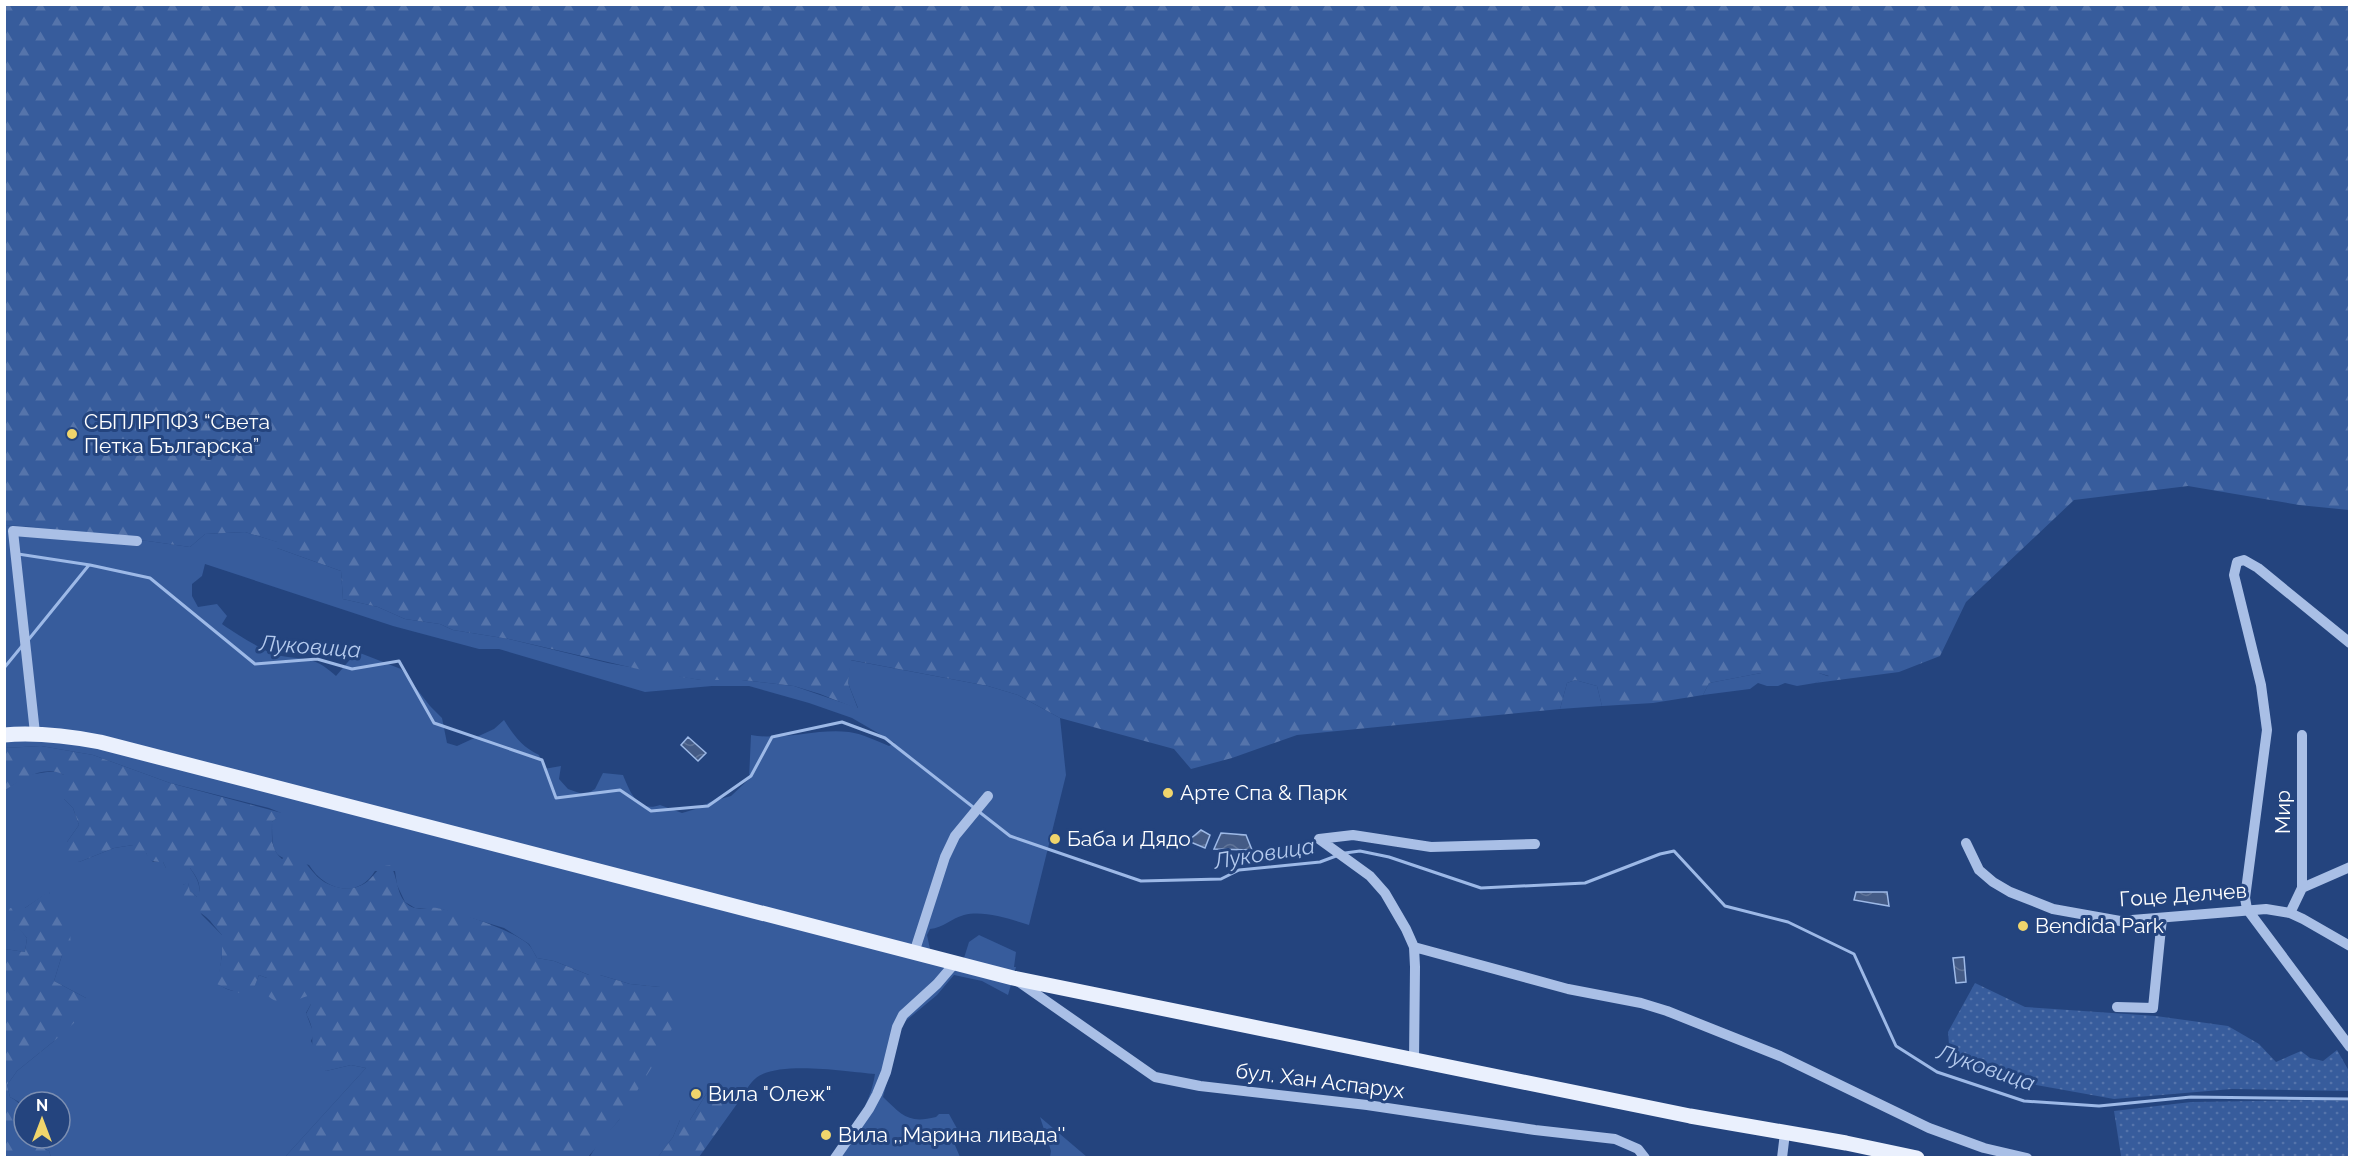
<svg xmlns="http://www.w3.org/2000/svg" width="2354" height="1162" font-family="Raleway,sans-serif">
  <style>
    .grass { fill: #375c9c; fill-rule: evenodd }
    .forest { fill: url(#forest-firs) }
    .park { fill: url(#park-dots) }
    .water { fill: url(#water-waves); stroke: #9db9e7; stroke-width: 1.5 }
    .lines { fill: none; stroke-linecap: round; stroke-linejoin: round }
    .stream { stroke: #9db9e7; stroke-width: 3 }
    .minor { stroke: #a9bfe6; stroke-width: 10 }
    .major { stroke: #eaf0fd; stroke-width: 15 }
    .poi-dot { fill: #f0d56c; stroke: #24447e; stroke-width: 2 }
    .labels { text-anchor: middle; stroke-width: 6; stroke-linejoin: round; paint-order: stroke }
    .poi-label { font-size: 21px; fill: #fff; stroke: #24447e; text-anchor: start }
    .street-label { font-size: 21px; fill: #fff; stroke: #24447e }
    .water-label { font-size: 22px; font-style: italic; fill: #b4caee; stroke: #24447e }
  </style>
  <defs>
    <pattern id="forest-firs" width="22" height="20" patternUnits="userSpaceOnUse" patternTransform="scale(1.5)"><rect width="22" height="20" fill="#375c9c"/><path d="M5 1l3.5 6h-7zM16 11l3.5 6h-7z" fill="#5574ab"/></pattern>
    <pattern id="park-dots" width="8" height="8" patternUnits="userSpaceOnUse" patternTransform="scale(1.5)"><rect width="8" height="8" fill="#375c9c"/><path d="M2 2h.1M6 6h.1" fill="none" stroke="#5574ab" stroke-width="1.8" stroke-linecap="round"/></pattern>
    <pattern id="water-waves" width="16" height="10" patternUnits="userSpaceOnUse" patternTransform="scale(1.5)"><rect width="16" height="10" fill="#445b86"/><path d="M0 5q4-4 8 0t8 0" fill="none" stroke="#607498"/></pattern>
  </defs>
  <rect width="100%" height="100%" fill="#24447e"/>
  <path class="grass" d="M5,525L34,527L56,534L148,541L190,547L205,534L245,532L278,542L277,548L341,571L343,599L378,607L405,619L440,624L453,630L509,639L608,663L701,680H742L794,686L858,708L848,683L850,660L988,686L1018,695L1060,718L1066,775L1029,925C1010,919 984,910 964,915C952,918 943,928 930,929L927,935L930,949L941,958H964L969,942L979,935L1016,952L1014,967H1016L1008,995L982,981L954,975L937,995L902,1024L883,1097C902,1115 908,1124 936,1117L939,1114H949L960,1134L954,1143L960,1157H832C851,1132 870,1106 875,1074C849,1072 778,1060 756,1078C748,1084 747,1093 737,1097L722,1088L719,1082L710,1088L690,1120H680L673,1137L658,1157L589,1158L598,1143L619,1120L660,987L630,984L600,975H589L554,961L537,958L529,944L504,928L438,908H415L405,902L397,885L395,871H375C358,900 324,890 309,865C274,857 272,858 272,822L281,813L269,808L170,783L93,755L41,746L5,748ZM205,564L393,626L479,649H499L645,692L712,686H749L809,703L852,718L895,743L889,746C877,741 863,734 849,732C816,728 785,741 751,735L749,779L731,796L710,802L699,808L682,813L660,805C638,813 630,792 623,775L603,773L595,789L585,795L568,789L559,779L561,766L544,769L539,755C522,747 514,736 504,720L494,729L457,746L447,743L442,718L430,706L401,669L360,653L353,656L336,676C328,669 319,661 308,660C296,657 283,658 271,653C256,646 236,634 222,624L227,616L217,604L198,607L192,596V584L202,576Z
    M1761,673H1819L1830,677L1815,683L1797,686L1785,683L1778,686H1767L1758,683L1750,689L1703,695L1709,683Z
    M1575,680L1597,686L1602,706L1560,709L1567,683Z
    M47,772H58L64,775V799L73,808L79,825L67,842L79,862L114,848L133,845L146,853L153,862H163L166,868H190C197,878 202,886 198,898L190,891L188,883L183,885L202,915L222,935V955L218,984C231,993 239,992 254,987L259,975L267,978V995H311V1004L306,1013L314,1034L311,1041L326,1071L351,1065L366,1068L285,1157H51L49,1151L27,1138H60V1102H24V1109L19,1102L10,1097L7,1085L17,1071L54,1041L86,998L54,981L62,955L49,892L25,908H10L15,931L19,928L27,938L25,952L5,949V790L27,775Z
    M1040,1117L1087,1157H1050L1051,1151Z"/>
  <path class="forest" d="M1197,4L2349,5V510L2299,505L2188,486L2074,500L1966,602L1940,656L1899,672L1815,683L1829,676L1819,673H1761L1709,683L1703,695L1653,703L1602,706L1597,686L1575,680L1567,683L1560,709L1297,735L1232,758L1191,769L1174,749L1060,718L1018,695L988,686L851,660L848,683L858,709L820,694L794,686L742,680H701L655,673L509,639L453,630L440,624L405,619L378,607L343,599L341,571L277,548V542L245,532L205,534L190,547L148,541L56,534L34,527L5,525L4,5Z
    M41,746L93,755L170,783L282,813L272,822C272,836 270,849 282,859L289,853L299,854C304,860 308,867 314,873C327,889 353,894 368,881C376,874 379,865 390,865C398,876 396,893 406,903C415,912 426,907 437,908C457,911 511,930 527,943C531,946 534,953 537,958L554,961L589,975H600L630,984L660,987L686,998L660,1054L619,1120L588,1157H285L366,1068L351,1065L326,1071C301,1045 321,1039 306,1014L311,1004V995C292,1000 285,1011 267,995V978L259,975L250,998C239,991 228,991 217,984L222,955V935C216,929 212,922 206,917C191,904 183,909 183,885L188,882L190,891L197,897C203,887 197,877 190,868H166L163,862C154,862 150,862 146,853H133V845L114,848L79,862L67,854V842L79,825L73,808L64,799V775C43,764 22,780 5,790V748Z
    M49,891L54,908L69,915L71,949L62,955L54,981L86,998L84,1014L54,1041L17,1071L7,1085L10,1097C29,1107 24,1119 24,1138L49,1151L51,1157H5V949L25,952L27,938L19,929L15,932L7,915L10,908H25Z
    M719,1082L722,1088L737,1097L744,1094L699,1157H658L673,1137L680,1120H690L710,1088Z"/>
  <path class="park" d="M1975,983L2025,1007L2156,1016L2228,1026L2259,1044L2276,1062L2301,1051L2310,1058L2323,1061L2337,1050L2349,1071V1091L2232,1089L2114,1099L2008,1080L1950,1057L1948,1032Z
    M2322,1100L2349,1101V1157L2121,1156L2114,1111L2191,1102Z"/>
  <path class="water" d="M688,737L706,753L698,761L681,745Z
    M1201,830L1210,835L1205,848L1188,841Z
    M1221,833L1246,835L1252,850L1214,849Z
    M1856,892H1887L1889,906L1854,900Z
    M1964,957L1966,982L1956,983L1953,958Z"/>
  <g class="lines">
    <path class="stream" d="M18,554L90,565L150,578L255,664L317,659L352,669L399,661L434,723L542,760L556,798L620,790L651,811L708,806L751,776L772,737L842,722L885,738L1010,836L1141,881L1221,879L1239,870L1320,862L1336,856
      M29,639L89,565
      M4,668L22,646
      M1345,853L1360,851L1389,857L1481,888L1585,883L1660,854L1674,851L1725,906L1788,922L1854,954L1896,1046L1937,1072L2024,1101L2099,1106L2191,1097L2350,1099"/>
    <path class="minor" d="M2350,643L2258,568L2244,560L2237,562L2234,575L2261,685L2267,730L2245,898L2247,909L2350,1047
      M35,733L13,531L137,541
      M1319,839L1370,876L1385,893L1406,929L1414,947L1415,967L1414,1061
      M1319,839L1353,835L1431,847L1535,844
      M1966,843L1979,870L1993,882L2010,892L2053,909L2120,921L2266,909L2290,913L2303,919L2350,946
      M2302,888L2350,867
      M2290,913L2302,888V735
      M1414,947L1568,989L1641,1003L1667,1011L1780,1056L1929,1128L1984,1148L2027,1158
      M914,953L945,857L955,836L988,796
      M1019,982L1155,1077L1200,1086L1367,1105L1535,1130L1615,1139L1638,1149L1645,1158
      M2117,1007L2153,1008L2162,918
      M835,1158L869,1109L877,1094L886,1072L897,1027L903,1015L937,984L955,963
      M1782,1158L1785,1133"/>
    <path class="major" d="M4,735C37,732 68,736 100,742L1013,978L1690,1116L1846,1143L1917,1158"/>
  </g>
  <g class="poi-dot">
    <circle cx="72" cy="434" r="6"/>
    <circle cx="1168" cy="793" r="6"/>
    <circle cx="1055" cy="839" r="6"/>
    <circle cx="2023" cy="926" r="6"/>
    <circle cx="696" cy="1094" r="6"/>
    <circle cx="826" cy="1135" r="6"/>
  </g>
  <g class="labels">
    <g class="poi-label">
      <text x="84" y="429">СБПЛРПФЗ “Света<tspan x="84" dy="24">Петка Българска”</tspan></text>
      <text x="1180" y="800">Арте Спа &amp; Парк</text>
      <text x="1067" y="846">Баба и Дядо</text>
      <text x="2035" y="933">Bendida Park</text>
      <text x="708" y="1101">Вила "Олеж"</text>
      <text x="838" y="1142">Вила ,,Марина ливада''</text>
    </g>
    <g class="street-label">
      <text transform="translate(2283 812) rotate(-90)" y="7">Мир</text>
      <text transform="translate(2183 895) rotate(-4)" y="7">Гоце Делчев</text>
      <text transform="translate(1320 1081) rotate(7)" y="7">бул. Хан Аспарух</text>
    </g>
    <g class="water-label">
      <text transform="translate(310 646) rotate(4)" y="8">Луковица</text>
      <text transform="translate(1264 853) rotate(-9)" y="8">Луковица</text>
      <text transform="translate(1986 1067) rotate(19)" y="8">Луковица</text>
    </g>
  </g>
  <rect width="2354" height="1162" fill="none" stroke="#ffffff" stroke-width="12"/>
  <g transform="translate(42 1120)"><circle r="28" fill="#24447e" stroke="#7c8fb2" stroke-width="1.5"/>
  <path d="M0-4.5L10 22L0 15L-10 22Z" fill="#f0d56c"/>
  <text y="-9" font-size="16" font-weight="bold" text-anchor="middle" fill="#ffffff">N</text>
  </g>
</svg>
